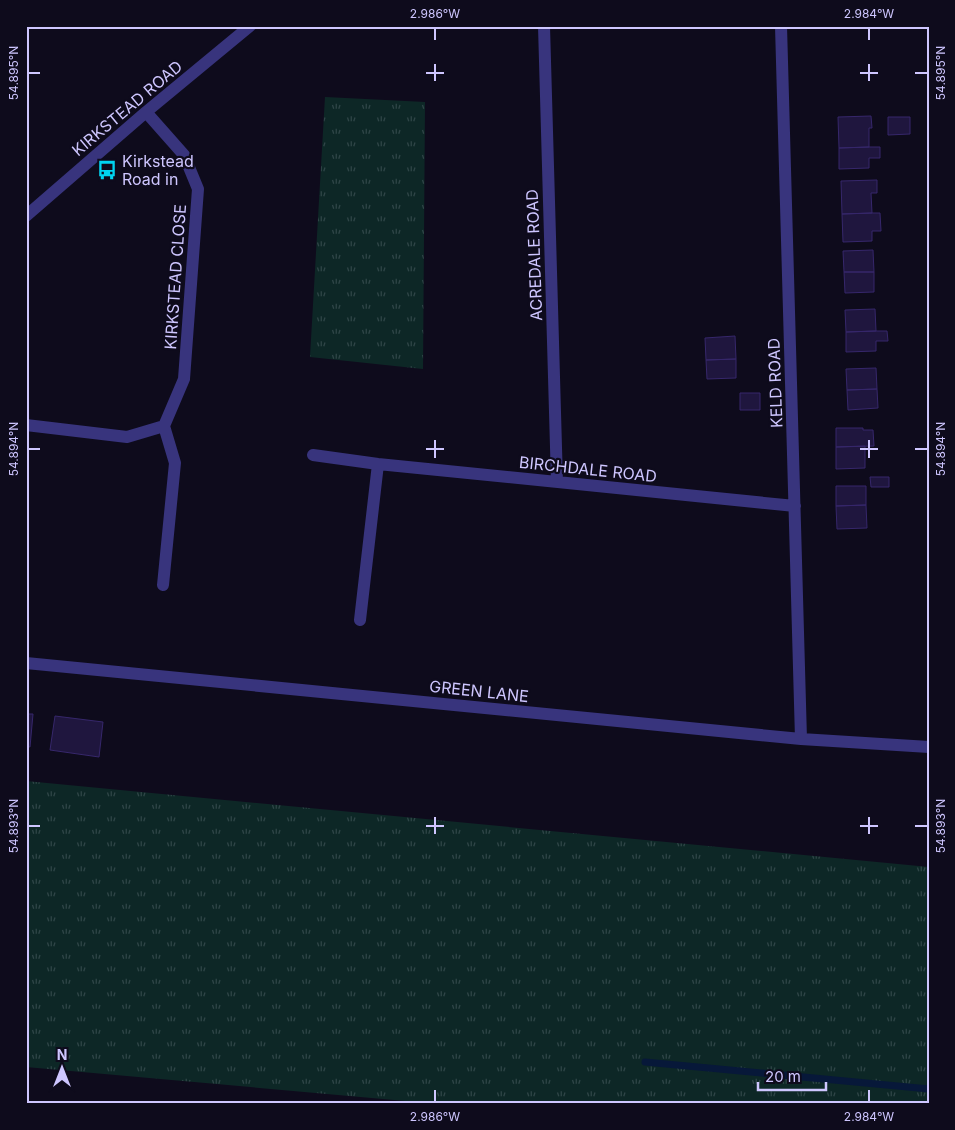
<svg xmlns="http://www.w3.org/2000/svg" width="955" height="1130" font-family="Inter,sans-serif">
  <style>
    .park { fill: url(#park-tufts) }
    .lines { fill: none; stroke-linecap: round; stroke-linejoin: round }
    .stream { stroke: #071839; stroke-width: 7 }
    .building { fill: #1f163e; stroke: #36276b }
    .minor { stroke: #38347d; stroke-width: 12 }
    .ticks { fill: none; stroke: #cec6ff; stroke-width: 2 }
    .labels { text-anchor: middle; stroke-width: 4.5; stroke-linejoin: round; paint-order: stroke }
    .street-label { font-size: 16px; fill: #cec6ff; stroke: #0e0b1c }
    .poi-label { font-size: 16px; fill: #cec6ff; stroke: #0e0b1c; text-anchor: start }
    .neatline { fill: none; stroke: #cec6ff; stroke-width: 2 }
    .ticks-label { font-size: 12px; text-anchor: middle; fill: #cec6ff }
  </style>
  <defs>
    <pattern id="park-tufts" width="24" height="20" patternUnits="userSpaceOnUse" patternTransform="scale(1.25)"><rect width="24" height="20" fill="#0d2726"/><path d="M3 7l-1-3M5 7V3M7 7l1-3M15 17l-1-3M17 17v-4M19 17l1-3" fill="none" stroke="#2f4547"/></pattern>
  </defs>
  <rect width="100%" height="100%" fill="#0e0b1c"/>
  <path class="park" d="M325,97L425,102L423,369L310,357Z
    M26,781L929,867V1104H439L26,1067Z"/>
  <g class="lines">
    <path class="stream" d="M645,1062L929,1089"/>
  </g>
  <path class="building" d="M871,116L872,128H869V147L839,148L838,117Z
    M888,117H910V134L888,135Z
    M869,147H880V158H869V168L839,169V148Z
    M877,180V193H871L872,213L842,214L841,181Z
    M872,213H880L881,231H872V241L843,242L842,214Z
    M873,250L874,272H844L843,251Z
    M844,272H874V292L845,293Z
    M875,309L876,331L846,332L845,310Z
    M876,331H887L888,341H876V351L846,352V332Z
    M735,336L736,359L706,360L705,338Z
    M736,359V378L707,379L706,360Z
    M876,368L877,389L847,390L846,369Z
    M877,389L878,408L848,410L847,390Z
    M740,393H760V410H740Z
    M836,428H863V430H873L874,446L836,447Z
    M865,446V468L836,469V447Z
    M870,477H889V487H871Z
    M836,486H866V505L836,506Z
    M866,505L867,528L837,529L836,506Z
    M26,714H33L30,747L26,746Z
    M55,716L103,722L99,757L50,750Z"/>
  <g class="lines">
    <path class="minor" d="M544,26L557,482
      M781,26L801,739
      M26,216L146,112L250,26
      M26,425L127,437L164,426L184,379L198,189L184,155L146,112
      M313,455L378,464L795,506
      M163,585L175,463L164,426
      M360,620L378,464
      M26,663L801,739L929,747"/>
  </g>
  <path class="ticks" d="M435,28V40M869,28V40M435,64V81M869,64V81M28,73H40M426,73H444M860,73H878M915,73H928M435,440V458M869,440V458M28,449H40M426,449H444M860,449H878M915,449H928M435,817V834M869,817V834M28,826H40M426,826H444M860,826H878M915,826H928M435,1090V1102M869,1090V1102"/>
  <defs>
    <symbol id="bus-bare" viewBox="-9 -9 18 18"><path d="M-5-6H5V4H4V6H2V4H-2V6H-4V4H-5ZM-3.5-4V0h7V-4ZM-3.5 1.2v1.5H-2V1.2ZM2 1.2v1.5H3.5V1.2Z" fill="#00d4f1" stroke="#0e0b1c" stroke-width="2.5" paint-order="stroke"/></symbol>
  </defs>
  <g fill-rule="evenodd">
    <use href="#bus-bare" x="93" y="156" width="28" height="28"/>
  </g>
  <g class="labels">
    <g class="street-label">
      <text transform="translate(127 108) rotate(-40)" y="6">KIRKSTEAD ROAD</text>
      <text transform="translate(534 255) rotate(-92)" y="6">ACREDALE ROAD</text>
      <text transform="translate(175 277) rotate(-86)" y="6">KIRKSTEAD CLOSE</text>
      <text transform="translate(775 383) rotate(-92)" y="6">KELD ROAD</text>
      <text transform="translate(588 469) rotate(6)" y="6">BIRCHDALE ROAD</text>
      <text transform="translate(479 691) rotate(6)" y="6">GREEN LANE</text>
    </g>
    <g class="poi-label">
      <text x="122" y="167">Kirkstead<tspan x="122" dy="18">Road in</tspan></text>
    </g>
  </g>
  <rect width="955" height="1130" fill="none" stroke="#0e0b1c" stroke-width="55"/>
  <g transform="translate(62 1068)" stroke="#0e0b1c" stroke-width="4" paint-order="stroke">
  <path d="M0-4L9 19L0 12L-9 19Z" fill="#cec6ff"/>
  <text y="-8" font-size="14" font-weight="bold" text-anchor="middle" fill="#cec6ff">N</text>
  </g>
  <path d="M758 1082v8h68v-8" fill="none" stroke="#cec6ff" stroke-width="2.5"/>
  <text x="765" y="1082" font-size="15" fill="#cec6ff" stroke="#0e0b1c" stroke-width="4" paint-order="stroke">20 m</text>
  <rect x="28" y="28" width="900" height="1074" class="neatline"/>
  <g class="ticks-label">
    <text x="435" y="18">2.986°W</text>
    <text x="869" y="18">2.984°W</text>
    <text transform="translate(14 73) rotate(-90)" y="4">54.895°N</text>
    <text transform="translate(941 73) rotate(-90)" y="4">54.895°N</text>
    <text transform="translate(14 449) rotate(-90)" y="4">54.894°N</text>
    <text transform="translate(941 449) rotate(-90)" y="4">54.894°N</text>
    <text transform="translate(14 826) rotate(-90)" y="4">54.893°N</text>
    <text transform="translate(941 826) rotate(-90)" y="4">54.893°N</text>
    <text x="435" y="1121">2.986°W</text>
    <text x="869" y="1121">2.984°W</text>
  </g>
</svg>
